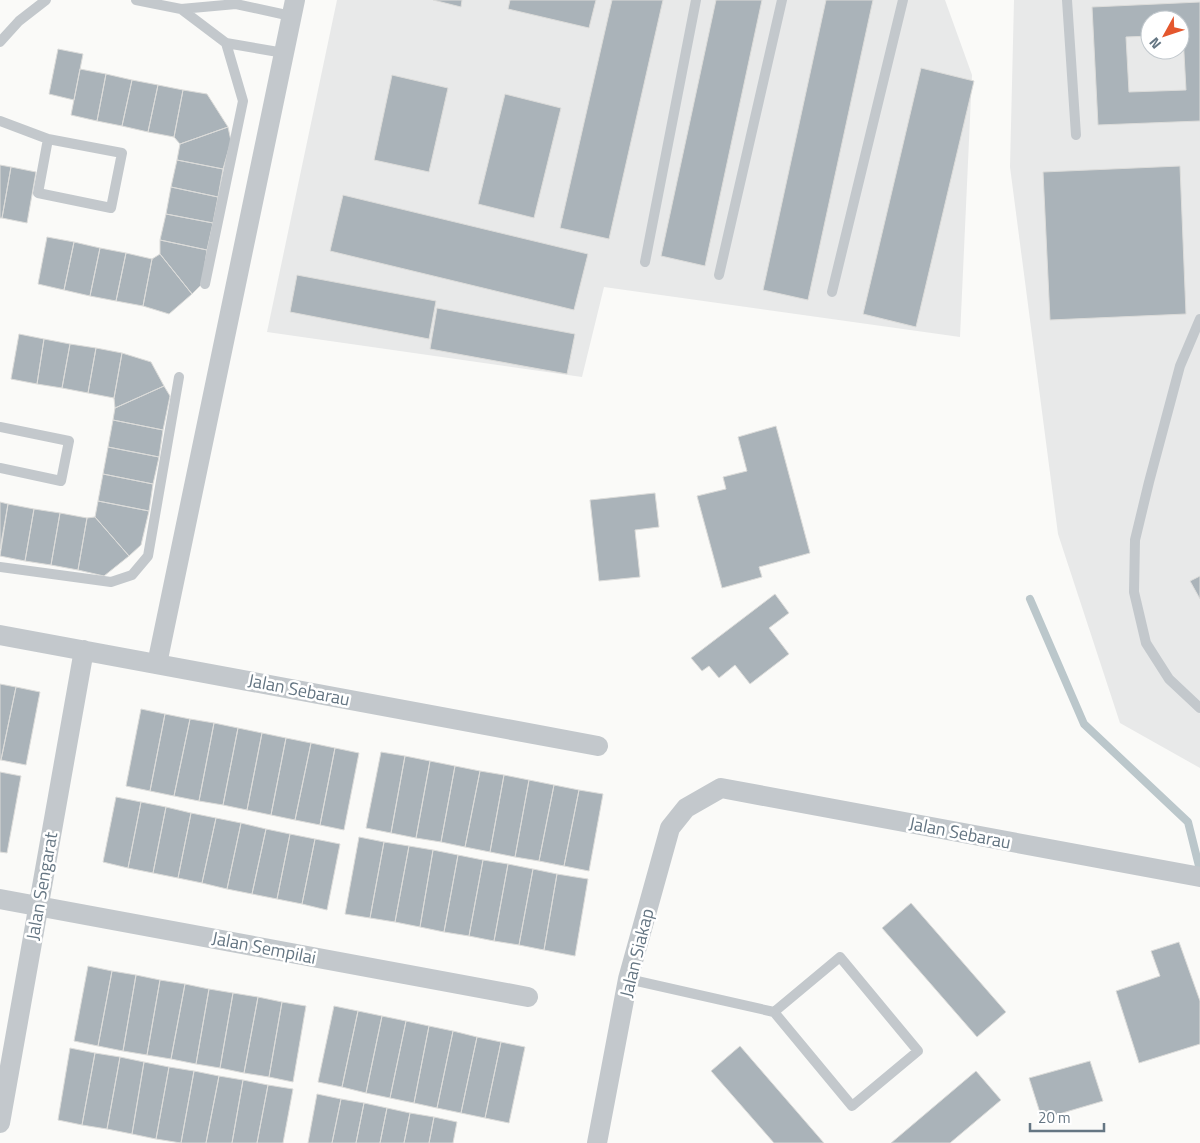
<svg xmlns="http://www.w3.org/2000/svg" width="1200" height="1143" font-family="'Titillium Web',sans-serif">
  <style>
    .built { fill: #e8e9e9; fill-rule: evenodd }
    .lines { fill: none; stroke-linecap: round; stroke-linejoin: round }
    .stream { stroke: #bbc7cb; stroke-width: 8 }
    .building { fill: #aab3b9; stroke: #dcdcda; fill-rule: evenodd }
    .service { stroke: #c3c8cc; stroke-width: 10 }
    .minor { stroke: #c3c8cc; stroke-width: 20 }
    .labels { text-anchor: middle; stroke-width: 5; stroke-linejoin: round; paint-order: stroke }
    .street-label { font-size: 18px; fill: #657683; stroke: #fff }
  </style>
  <rect width="100%" height="100%" fill="#fafaf8"/>
  <path class="built" d="M337,0H945L972,75L960,337L604,287L582,377L267,332Z
    M1014,0H1200V768L1120,723L1058,534L1010,167ZM1150,20H1180V50H1150Z"/>
  <g class="lines">
    <path class="stream" d="M1030,599L1084,724L1188,822L1200,870"/>
  </g>
  <path class="building" d="M433,0H462L461,7Z
    M510,0H596L589,28L508,9Z
    M612,0H663L609,239L560,228Z
    M716,0H762L705,266L661,256Z
    M826,0H873L808,300L763,290Z
    M1200,2V121L1098,125L1092,7ZM1150,20H1180V35H1183L1186,90L1129,92L1126,37L1150,36Z
    M58,49L83,54L74,100L49,94Z
    M921,68L974,81L916,327L863,314Z
    M80,69L106,74L97,121L71,115Z
    M106,74L132,80L122,126L97,121Z
    M392,75L448,88L429,172L374,160Z
    M132,80L158,85L148,132L122,126Z
    M158,85L183,90L174,137L148,132Z
    M183,90L207,94L228,127L180,144L174,137Z
    M505,94L561,108L534,218L478,204Z
    M228,127L231,141L223,169L177,160L180,144Z
    M177,160L223,169L218,197L171,187Z
    M0,165L11,167L2,218H0Z
    M1180,166L1186,314L1050,320L1043,172Z
    M11,167L36,172L27,223L2,218Z
    M171,187L218,197L213,223L166,214Z
    M343,195L588,254L574,310L330,251Z
    M166,214L213,223L207,250L160,240Z
    M47,237L74,242L64,290L38,284Z
    M160,240L207,250L202,284L192,294L160,254Z
    M74,242L100,248L90,296L64,290Z
    M100,248L126,253L116,301L90,296Z
    M126,253L152,259L143,306L116,301Z
    M160,254L192,294L169,314L143,306L152,259Z
    M297,275L436,301L429,339L290,312Z
    M437,308L575,334L567,374L430,349Z
    M19,334L44,339L37,384L11,379Z
    M44,339L70,344L62,388L37,384Z
    M70,344L96,348L88,393L62,388Z
    M96,348L122,353L114,398L88,393Z
    M122,353L151,362L164,386L115,408L114,398Z
    M164,386L170,396L163,430L113,420L115,408Z
    M113,420L163,430L159,457L108,447Z
    M776,426L810,553L759,567L762,577L722,588L697,496L726,489L723,477L747,471L738,437Z
    M108,447L159,457L153,484L103,474Z
    M103,474L153,484L149,511L98,501Z
    M655,493L659,527L635,530L640,577L599,581L590,500Z
    M98,501L149,511L141,545L129,556L95,517Z
    M0,502L8,504L0,549Z
    M8,504L34,509L25,561L0,556Z
    M34,509L60,513L51,565L25,561Z
    M60,513L87,518L78,570L51,565Z
    M95,517L129,556L104,576L78,570L87,518Z
    M1200,576V599L1190,581Z
    M775,594L789,613L769,628L789,654L750,684L735,665L719,678L709,666L702,671L691,658Z
    M0,684L16,687L1,760H0Z
    M16,687L40,692L26,765L1,760Z
    M141,709L165,714L150,791L126,786Z
    M165,714L190,719L174,796L150,791Z
    M190,719L214,723L199,801L174,796Z
    M214,723L238,728L223,805L199,801Z
    M238,728L262,733L247,810L223,805Z
    M262,733L286,738L271,815L247,810Z
    M286,738L311,743L295,820L271,815Z
    M311,743L335,748L320,825L295,820Z
    M335,748L359,753L344,830L320,825Z
    M381,752L405,756L391,833L366,828Z
    M405,756L430,761L416,838L391,833Z
    M430,761L455,766L441,842L416,838Z
    M455,766L480,771L465,847L441,842Z
    M480,771L504,775L490,852L465,847Z
    M0,772L21,776L7,853L0,852Z
    M504,775L529,780L515,857L490,852Z
    M529,780L554,785L539,861L515,857Z
    M554,785L579,790L564,866L539,861Z
    M579,790L603,794L589,871L564,866Z
    M116,797L141,802L128,868L103,862Z
    M141,802L166,807L153,873L128,868Z
    M166,807L191,813L178,878L153,873Z
    M191,813L216,818L202,883L178,878Z
    M216,818L241,823L227,889L202,883Z
    M241,823L266,829L252,894L227,889Z
    M266,829L290,834L277,899L252,894Z
    M290,834L315,839L302,904L277,899Z
    M359,837L384,842L370,918L345,914Z
    M315,839L340,844L327,910L302,904Z
    M384,842L409,846L395,922L370,918Z
    M409,846L433,850L420,927L395,922Z
    M433,850L458,855L444,932L420,927Z
    M458,855L483,860L469,936L444,932Z
    M483,860L508,864L494,941L469,936Z
    M508,864L533,869L519,945L494,941Z
    M533,869L557,874L544,950L519,945Z
    M557,874L588,879L575,956L544,950Z
    M911,903L1006,1012L977,1037L882,928Z
    M1179,942L1200,1001V1044L1139,1063L1116,991L1160,976L1151,951Z
    M88,966L112,971L98,1046L74,1041Z
    M112,971L136,975L123,1051L98,1046Z
    M136,975L160,980L147,1055L123,1051Z
    M160,980L185,984L171,1059L147,1055Z
    M185,984L209,989L196,1064L171,1059Z
    M209,989L233,993L220,1068L196,1064Z
    M233,993L258,997L244,1073L220,1068Z
    M258,997L282,1002L269,1077L244,1073Z
    M282,1002L306,1006L293,1082L269,1077Z
    M334,1006L358,1011L342,1087L318,1082Z
    M358,1011L382,1016L366,1093L342,1087Z
    M382,1016L406,1021L390,1098L366,1093Z
    M406,1021L429,1026L414,1103L390,1098Z
    M429,1026L453,1031L437,1108L414,1103Z
    M453,1031L477,1037L461,1113L437,1108Z
    M477,1037L501,1042L485,1118L461,1113Z
    M501,1042L525,1047L509,1123L485,1118Z
    M740,1046L824,1143H774L711,1071Z
    M70,1048L95,1053L82,1125L58,1120Z
    M95,1053L120,1057L107,1129L82,1125Z
    M120,1057L144,1062L132,1134L107,1129Z
    M1090,1061L1103,1101L1042,1119L1029,1078Z
    M144,1062L169,1067L156,1139L132,1134Z
    M169,1067L194,1071L181,1143L156,1139Z
    M194,1071L219,1076L206,1143H181Z
    M976,1071L1001,1100L950,1143H891Z
    M219,1076L243,1080L232,1143H206Z
    M243,1080L268,1085L257,1143H232Z
    M268,1085L293,1089L283,1143H257Z
    M317,1094L341,1099L332,1143H308Z
    M341,1099L364,1103L356,1143H332Z
    M364,1103L387,1108L380,1143H356Z
    M387,1108L410,1113L404,1143H380Z
    M410,1113L434,1117L429,1143H404Z
    M434,1117L457,1122L453,1143H429Z"/>
  <g class="lines">
    <path class="service" d="M136,0L181,9L236,4L291,16
      M1067,0L1076,135
      M181,9L226,43L284,53
      M0,42L19,21L46,0
      M0,121L48,139L122,153L111,208L38,193L48,139
      M645,262L696,0
      M719,275L782,0
      M205,284L243,101L226,43
      M832,292L903,0
      M1200,319L1180,366L1149,482L1135,540L1134,592L1146,643L1169,679L1200,708
      M0,427L69,441L61,481L0,468
      M0,567L111,582L132,575L148,556L179,377
      M628,979L774,1012L852,1106L918,1051L840,957L774,1012"/>
    <path class="minor" d="M0,635L598,746
      M157,664L295,0
      M0,899L528,997
      M0,1123L84,650
      M597,1143L628,979L670,828L686,808L721,788L1200,877"/>
  </g>
  <g class="labels">
    <g class="street-label">
      <text transform="translate(299 690) rotate(11)" y="6">Jalan Sebarau</text>
      <text transform="translate(960 833) rotate(11)" y="6">Jalan Sebarau</text>
      <text transform="translate(42 886) rotate(-80)" y="6">Jalan Sengarat</text>
      <text transform="translate(264 948) rotate(11)" y="6">Jalan Sempilai</text>
      <text transform="translate(637 953) rotate(-76)" y="6">Jalan Siakap</text>
    </g>
  </g>
  <g transform="translate(1165 35) rotate(230)"><circle r="24" fill="#ffffff" stroke="#c1c8cd"/>
  <path d="M0-4L9 19L0 12L-9 19Z" fill="#e4572e"/>
  <text y="-8" font-size="14" font-weight="bold" text-anchor="middle" fill="#657683">N</text>
  </g>
  <path d="M1030 1123v8h74v-8" fill="none" stroke="#657683" stroke-width="2.5"/>
  <text x="1038" y="1123" font-size="15" fill="#657683" stroke="#ffffff" stroke-width="4" paint-order="stroke">20 m</text>
</svg>
